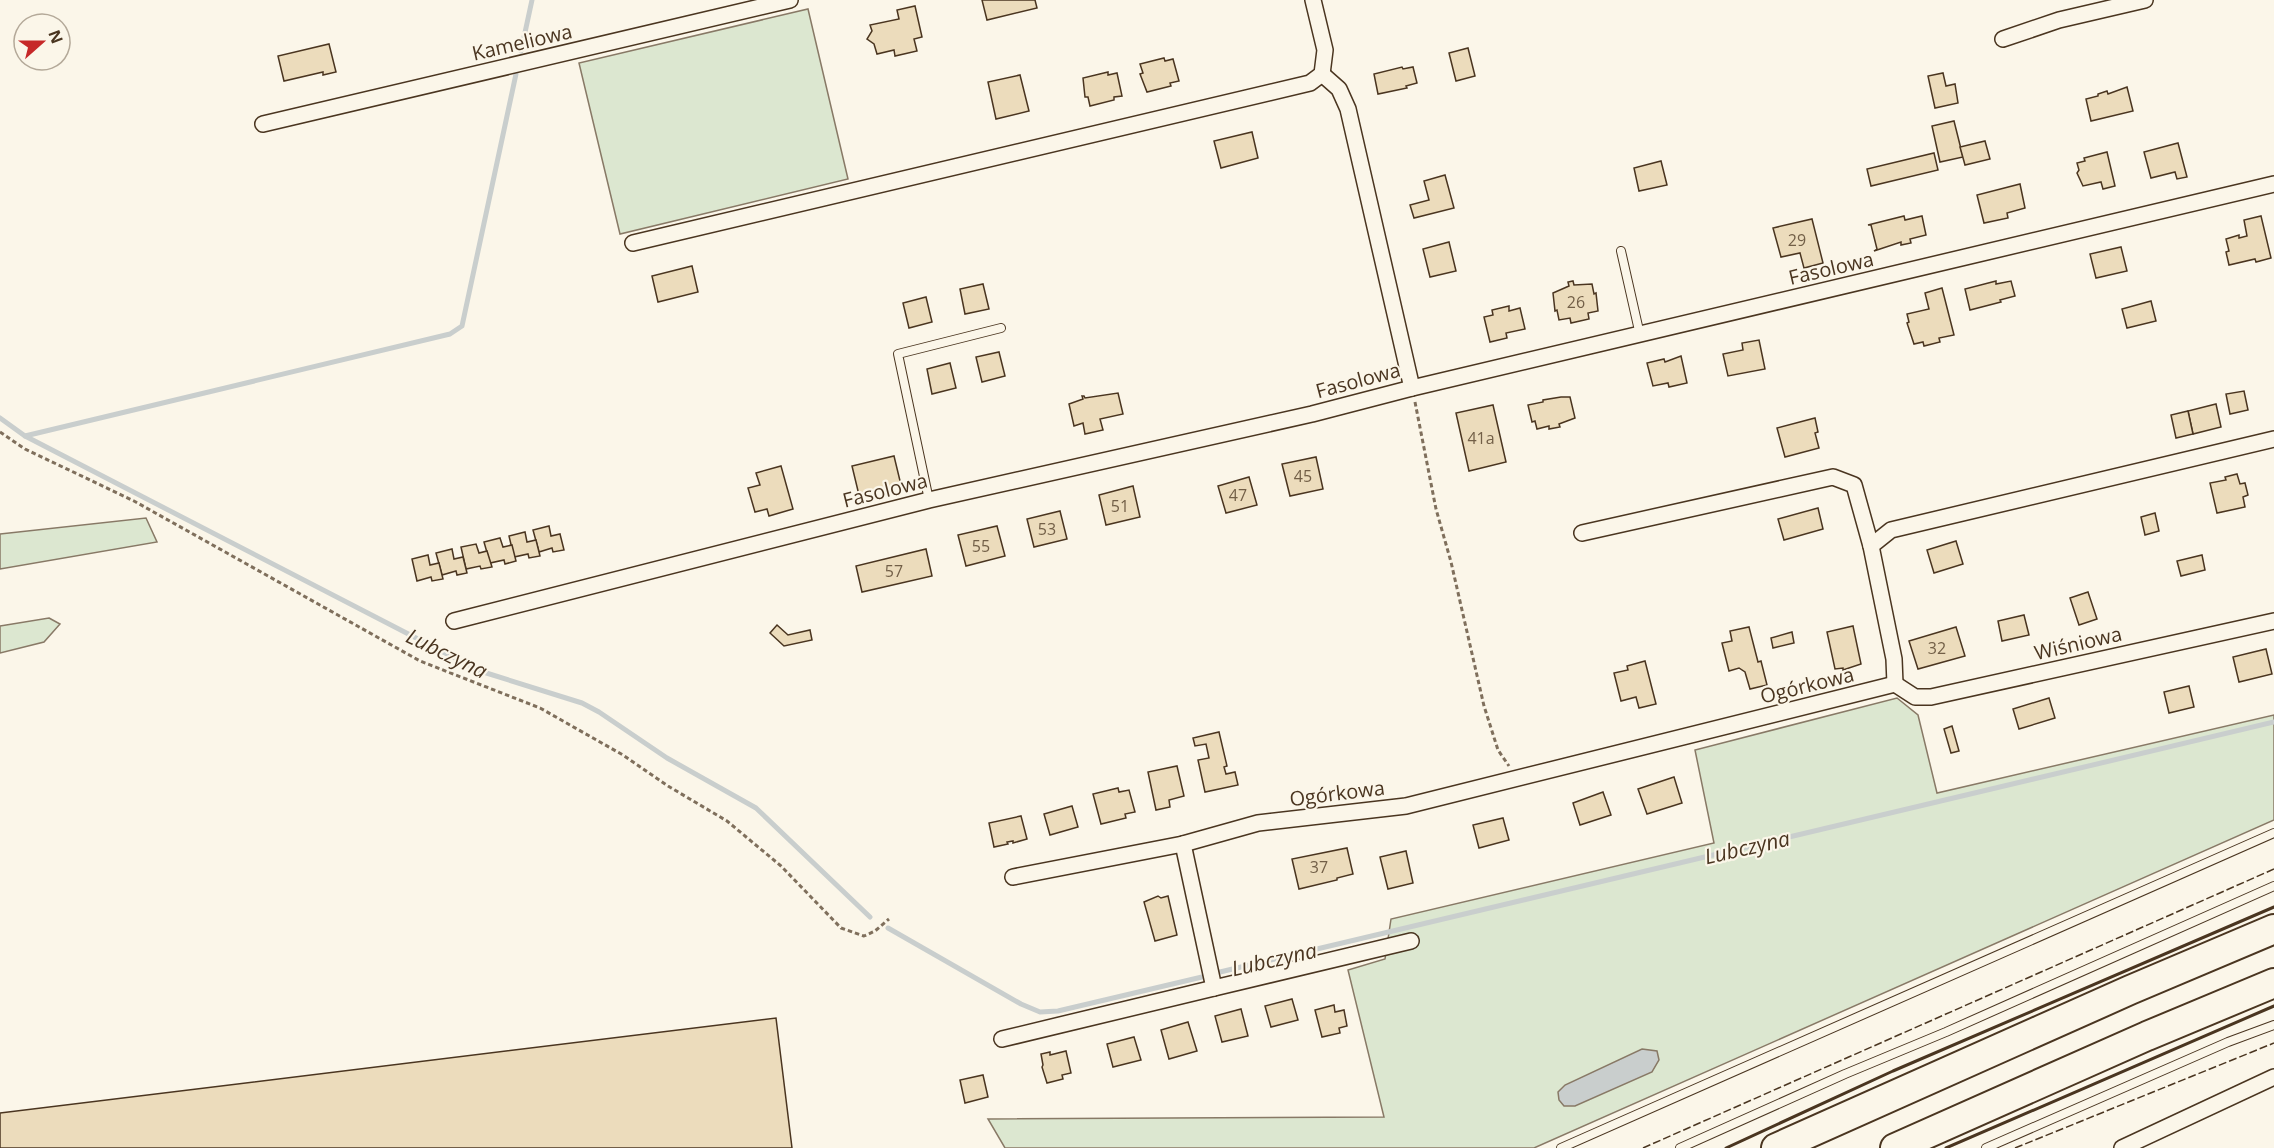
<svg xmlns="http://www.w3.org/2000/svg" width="2274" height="1148" font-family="'Open Sans',sans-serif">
  <rect width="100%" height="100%" fill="#fbf6e9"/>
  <g fill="#dce7d0" stroke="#887966" stroke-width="1.5">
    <path d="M808,9L848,179L620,234L579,63Z"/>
    <path d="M146,518L157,542L0,569V534Z"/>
    <path d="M49,618L60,624L44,642L0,653V626Z"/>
    <path d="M1897,698L1918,715L1937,793L2274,715V820L1534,1148H1005L988,1119L1384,1117L1348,970L1385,959L1391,919L1714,843L1695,750Z"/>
  </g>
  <path fill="#c9cecd" stroke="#887966" stroke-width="1.5" d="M1642,1049L1657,1051L1659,1060L1652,1072L1575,1106H1564L1559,1100L1558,1092L1565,1085Z"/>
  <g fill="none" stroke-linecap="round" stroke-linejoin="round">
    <g stroke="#c9cecd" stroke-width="5">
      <path d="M521,51L532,0"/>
      <path d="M0,418L25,436L480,671L582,703L599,712L667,758L756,808L870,917"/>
      <path d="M25,436L450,334L462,326L516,74"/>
      <path d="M888,928L1021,1004L1040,1012L1058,1011L1202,977"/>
      <path d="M1220,972L2274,722"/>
    </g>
  </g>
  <g fill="#ecdcbc" stroke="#4a3520" stroke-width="1.5">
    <path d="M982,0H1035L1037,8L987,20Z"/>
    <path d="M915,6L922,37L914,39L917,51L895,56L894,50L877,54L874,44L867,39L872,31L870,25L899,19L897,10Z"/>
    <path d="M329,44L336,72L323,75V72L284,81L278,56Z"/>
    <path d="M1468,48L1475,76L1456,81L1449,53Z"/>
    <path d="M1164,58L1165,61L1173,59L1179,81L1170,83L1171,86L1147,92L1140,74L1143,73L1140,64Z"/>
    <path d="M1402,67L1403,69L1413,67L1417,83L1406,86L1407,88L1378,94L1374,74Z"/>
    <path d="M1108,72V75L1117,73L1122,96L1114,97V100L1090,106L1088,97H1085L1083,78Z"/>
    <path d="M1943,73L1946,86L1955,84L1958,103L1935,108L1928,76Z"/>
    <path d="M1020,75L1029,111L996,119L988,82Z"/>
    <path d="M2127,87L2133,111L2091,121L2086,99L2098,96V94L2107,91L2108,94Z"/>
    <path d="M1954,121L1963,157L1940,162L1932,126Z"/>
    <path d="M1252,132L1258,158L1221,168L1214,141Z"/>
    <path d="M1985,141L1990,159L1965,165L1960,147Z"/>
    <path d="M2178,143L2187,177L2177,179L2175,172L2151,178L2144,152Z"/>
    <path d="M2107,152L2115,186L2103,189L2101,182L2083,186L2077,173L2079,170L2077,163L2085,161L2084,158Z"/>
    <path d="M1934,153L1938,170L1871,186L1867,169Z"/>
    <path d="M1661,161L1667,185L1639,191L1634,168Z"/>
    <path d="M1445,175L1454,208L1414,218L1410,205L1429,200L1424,181Z"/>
    <path d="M2020,184L2025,208L2007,213L2008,218L1984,223L1977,195Z"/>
    <path d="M1904,216L1905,220L1922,216L1926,235L1910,239L1911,243L1901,245V242L1874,251L1877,249L1871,225H1868Z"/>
    <path d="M2261,216L2271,258L2256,262L2255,259L2229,265L2226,252L2229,251L2226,239L2239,235V238L2247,236L2244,220Z"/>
    <path d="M1812,219L1823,263L1804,268L1800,253L1781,257L1773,228Z"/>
    <path d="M1449,242L1456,271L1430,277L1423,249Z"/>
    <path d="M2121,247L2127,271L2096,278L2090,254Z"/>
    <path d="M692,266L698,292L658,302L652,276Z"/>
    <path d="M1573,281L1574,285L1592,284L1594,294L1596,293L1598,311L1588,313L1589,319L1571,323L1570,318L1559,320L1557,310L1555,311L1553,293L1569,286L1568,282Z"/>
    <path d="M1996,281V284L2011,281L2015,296L2000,300L2001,302L1970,310L1965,289Z"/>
    <path d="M983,284L989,309L965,314L960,289Z"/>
    <path d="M1942,288L1954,335L1939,338L1940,342L1924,346L1923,342L1914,344L1907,323L1909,322L1907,314L1929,309L1925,293Z"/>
    <path d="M926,297L932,322L909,328L903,303Z"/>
    <path d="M2151,301L2156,321L2127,328L2122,309Z"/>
    <path d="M1509,306V311L1520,308L1525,329L1506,333L1507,338L1490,342L1484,317L1493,315L1492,310Z"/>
    <path d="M1759,340L1765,369L1728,376L1723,354L1743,350L1742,343Z"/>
    <path d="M999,352L1005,376L982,382L976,357Z"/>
    <path d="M1681,356L1687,383L1669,387L1668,383L1653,386L1647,363L1664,359L1665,362Z"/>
    <path d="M950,363L956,388L932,394L927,369Z"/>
    <path d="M2244,391L2248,410L2230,414L2226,394Z"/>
    <path d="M1118,393L1123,414L1100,419L1103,430L1085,434L1083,423L1074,426L1069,404L1083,399L1082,396H1084L1085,398Z"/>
    <path d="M1561,397H1570L1575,418L1559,424L1560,427L1549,429V426L1537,429L1535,421L1532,422L1528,405L1543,402V400Z"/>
    <path d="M2216,404L2221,427L2193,434L2188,411Z"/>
    <path d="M1493,405L1506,462L1469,471L1456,413Z"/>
    <path d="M2188,411L2193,434L2176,438L2171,415Z"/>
    <path d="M1815,418L1818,432L1815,433L1819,448L1785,457L1777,428Z"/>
    <path d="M894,456L901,485L859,495L852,466Z"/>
    <path d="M1316,457L1323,489L1290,496L1282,464Z"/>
    <path d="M781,466L793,509L769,516L767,509L755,512L748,488L760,485L756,473Z"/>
    <path d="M2237,474L2240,484L2245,483L2248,495L2243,497L2245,507L2217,513L2210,483L2226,480L2225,477Z"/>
    <path d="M1249,477L1257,505L1226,513L1218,486Z"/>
    <path d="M1133,486L1140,517L1106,525L1099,495Z"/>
    <path d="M1818,508L1823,529L1784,540L1778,519Z"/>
    <path d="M1060,511L1067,539L1034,547L1027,519Z"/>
    <path d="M2155,513L2159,531L2145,535L2141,517Z"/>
    <path d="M549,526L551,536L560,534L564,550L553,552L552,548L539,552L533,530Z"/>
    <path d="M997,526L1005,556L966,566L958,535Z"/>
    <path d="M525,532L527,542L536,540L540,556L529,558L528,554L514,557L509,536Z"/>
    <path d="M500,538L503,547L512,545L516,561L505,564L504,560L490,563L484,542Z"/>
    <path d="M1956,541L1963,564L1934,573L1927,550Z"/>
    <path d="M476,544L479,553L487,551L492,567L481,569L480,566L466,569L461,547Z"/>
    <path d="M452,549L454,559L463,557L467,573L457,575L456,571L442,575L436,553Z"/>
    <path d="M926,549L932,576L862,592L856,566Z"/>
    <path d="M428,555L430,565L439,563L443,579L432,581L431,577L417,581L412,559Z"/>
    <path d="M2202,555L2205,570L2181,576L2177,561Z"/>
    <path d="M2088,592L2097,619L2079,625L2070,598Z"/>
    <path d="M2024,615L2029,635L2002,641L1998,621Z"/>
    <path d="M777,625L788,635L810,630L812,640L784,646L770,633Z"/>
    <path d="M1853,626L1861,664L1843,670V668L1835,669L1827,632Z"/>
    <path d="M1749,627L1758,662L1761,661L1767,685L1750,689L1745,672L1739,668L1729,671L1722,643L1732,641L1730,631Z"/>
    <path d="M1956,627L1965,656L1918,669L1909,641Z"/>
    <path d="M1792,632L1794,643L1773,648L1771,638Z"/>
    <path d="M2266,649L2272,674L2239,682L2233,657Z"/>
    <path d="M1645,661L1656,704L1639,708L1636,697L1621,701L1614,673L1628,670L1627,666Z"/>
    <path d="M2189,686L2194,707L2169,713L2164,692Z"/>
    <path d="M2049,698L2055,718L2019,729L2013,709Z"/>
    <path d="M1952,726L1959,751L1951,753L1944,729Z"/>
    <path d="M1219,732L1227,766L1224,767L1226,774L1235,772L1238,785L1205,792L1198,760L1209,758L1206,744L1195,746L1193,738Z"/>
    <path d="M1177,766L1184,796L1169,800L1170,807L1156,810L1148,772Z"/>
    <path d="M1674,777L1682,803L1647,814L1638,789Z"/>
    <path d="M1118,788L1119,792L1129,790L1135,812L1125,814L1126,818L1101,824L1093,794Z"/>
    <path d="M1603,792L1611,815L1580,825L1573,803Z"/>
    <path d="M1072,806L1078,827L1050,835L1044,814Z"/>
    <path d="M1021,816L1027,839L1013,843V841L1007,842L1008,844L994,847L989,823Z"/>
    <path d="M1503,818L1509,840L1479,848L1473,825Z"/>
    <path d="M1347,848L1353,874L1337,878V880L1299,889L1292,859Z"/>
    <path d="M1406,851L1413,883L1388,889L1380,857Z"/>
    <path d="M1158,896L1161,898L1168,896L1177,935L1155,941L1144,902Z"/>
    <path d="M1292,999L1298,1020L1271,1027L1265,1006Z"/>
    <path d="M1334,1005L1335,1012L1344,1010L1347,1026L1339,1028L1340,1033L1322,1037L1315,1010Z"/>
    <path d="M1241,1009L1248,1036L1222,1042L1215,1016Z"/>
    <path d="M776,1018L792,1148H0V1113Z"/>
    <path d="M1188,1022L1197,1051L1169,1059L1161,1030Z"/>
    <path d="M1134,1037L1141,1060L1113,1067L1107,1044Z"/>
    <path d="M1066,1051L1071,1073L1062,1075L1063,1079L1047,1083L1042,1067L1043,1065L1041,1054L1050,1052V1055Z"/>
    <path d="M983,1075L988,1097L965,1103L960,1080Z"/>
  </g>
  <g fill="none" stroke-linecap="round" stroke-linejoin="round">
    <defs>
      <g id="service">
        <path d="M1621,251L1640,335"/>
        <path d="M929,500L898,354L1001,328"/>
        <path d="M1561,1148L2274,833"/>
        <path d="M1680,1148L1845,1074L1946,1032L2274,886"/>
        <path d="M1986,1148L2228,1042L2274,1025"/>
      </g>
      <g id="minor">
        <path d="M2003,39L2059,20L2145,0"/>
        <path d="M1322,74L1339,89L1348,109L1412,388"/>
        <path d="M263,124L790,0"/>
        <path d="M633,243L1310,83L1322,74L1325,50L1313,0"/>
        <path d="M1582,533L1833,477L1854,485L1871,546"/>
        <path d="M454,621L929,500L1312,414L1412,388L2274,184"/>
        <path d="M1895,684L1894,659L1871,546L1891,530L2274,439"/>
        <path d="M1895,684L1915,697H1931L2274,621"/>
        <path d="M1013,877L1183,844"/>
        <path d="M1411,941L1214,988L1183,844L1258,823L1406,806L1895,684"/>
        <path d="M1002,1039L1214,988"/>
        <path d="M2122,1148L2274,1077"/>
      </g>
      <g id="motorway">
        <path d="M1776,1148L2130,990L2274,929"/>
        <path d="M1895,1148L2147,1036L2274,983"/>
      </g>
    </defs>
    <use href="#service" stroke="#4a3520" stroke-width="10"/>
    <use href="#minor" stroke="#4a3520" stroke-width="18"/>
    <use href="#motorway" stroke="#4a3520" stroke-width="32"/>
    <g stroke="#7f6f5c" stroke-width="3" stroke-dasharray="4.5 3" stroke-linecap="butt">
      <path d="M1415,402L1436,509L1451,562L1484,706L1498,750L1509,766"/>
      <path d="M0,432L25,449L134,501L420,661L540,708L623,755L668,786L727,821L781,866L841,928L864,936L875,931L889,919"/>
    </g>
    <use href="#service" stroke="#fbf6e9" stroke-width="8"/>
    <use href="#minor" stroke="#fbf6e9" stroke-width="15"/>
    <use href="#motorway" stroke="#fbf6e9" stroke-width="28"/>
    <g stroke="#4a3520" stroke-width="1.5" stroke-dasharray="8 3" stroke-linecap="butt">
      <path d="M1643,1148L2274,869"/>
      <path d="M2015,1148L2274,1043"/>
    </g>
    <g stroke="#4a3520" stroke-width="3">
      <path d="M1726,1148L1893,1071L2274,907"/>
      <path d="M1946,1148L2274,1006"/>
    </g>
  </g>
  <g text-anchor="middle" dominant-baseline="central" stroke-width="4.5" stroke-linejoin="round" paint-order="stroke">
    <g font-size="16" fill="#725f47">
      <text x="1797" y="240">29</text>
      <text x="1576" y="302">26</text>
      <text x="1481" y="438">41a</text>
      <text x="1303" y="476">45</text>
      <text x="1238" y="495">47</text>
      <text x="1120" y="506">51</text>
      <text x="1047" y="529">53</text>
      <text x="981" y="546">55</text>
      <text x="894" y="571">57</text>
      <text x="1937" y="648">32</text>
      <text x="1319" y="867">37</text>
    </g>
    <g font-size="20" fill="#4a3520" stroke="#fbf6e9">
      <text transform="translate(522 42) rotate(-13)">Kameliowa</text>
      <text transform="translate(1831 268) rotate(-13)">Fasolowa</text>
      <text transform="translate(1358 380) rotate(-15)">Fasolowa</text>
      <text transform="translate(885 490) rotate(-14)">Fasolowa</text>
      <text transform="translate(2078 643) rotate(-13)">Wiśniowa</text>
      <text transform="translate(1807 685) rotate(-14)">Ogórkowa</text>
      <text transform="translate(1337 793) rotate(-7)">Ogórkowa</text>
    </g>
    <g font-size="21" font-style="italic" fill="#4a3520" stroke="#fbf6e9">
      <text transform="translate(447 653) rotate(26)">Lubczyna</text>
      <text transform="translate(1747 847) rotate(-13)">Lubczyna</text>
      <text transform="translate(1274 959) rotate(-13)">Lubczyna</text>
    </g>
  </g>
  <g transform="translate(42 42) rotate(69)"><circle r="28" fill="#fbf6e9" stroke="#b4a999" stroke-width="1.5"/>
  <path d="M0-4.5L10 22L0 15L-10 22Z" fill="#c62828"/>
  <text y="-9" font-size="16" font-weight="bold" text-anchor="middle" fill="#4a3520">N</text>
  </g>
</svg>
